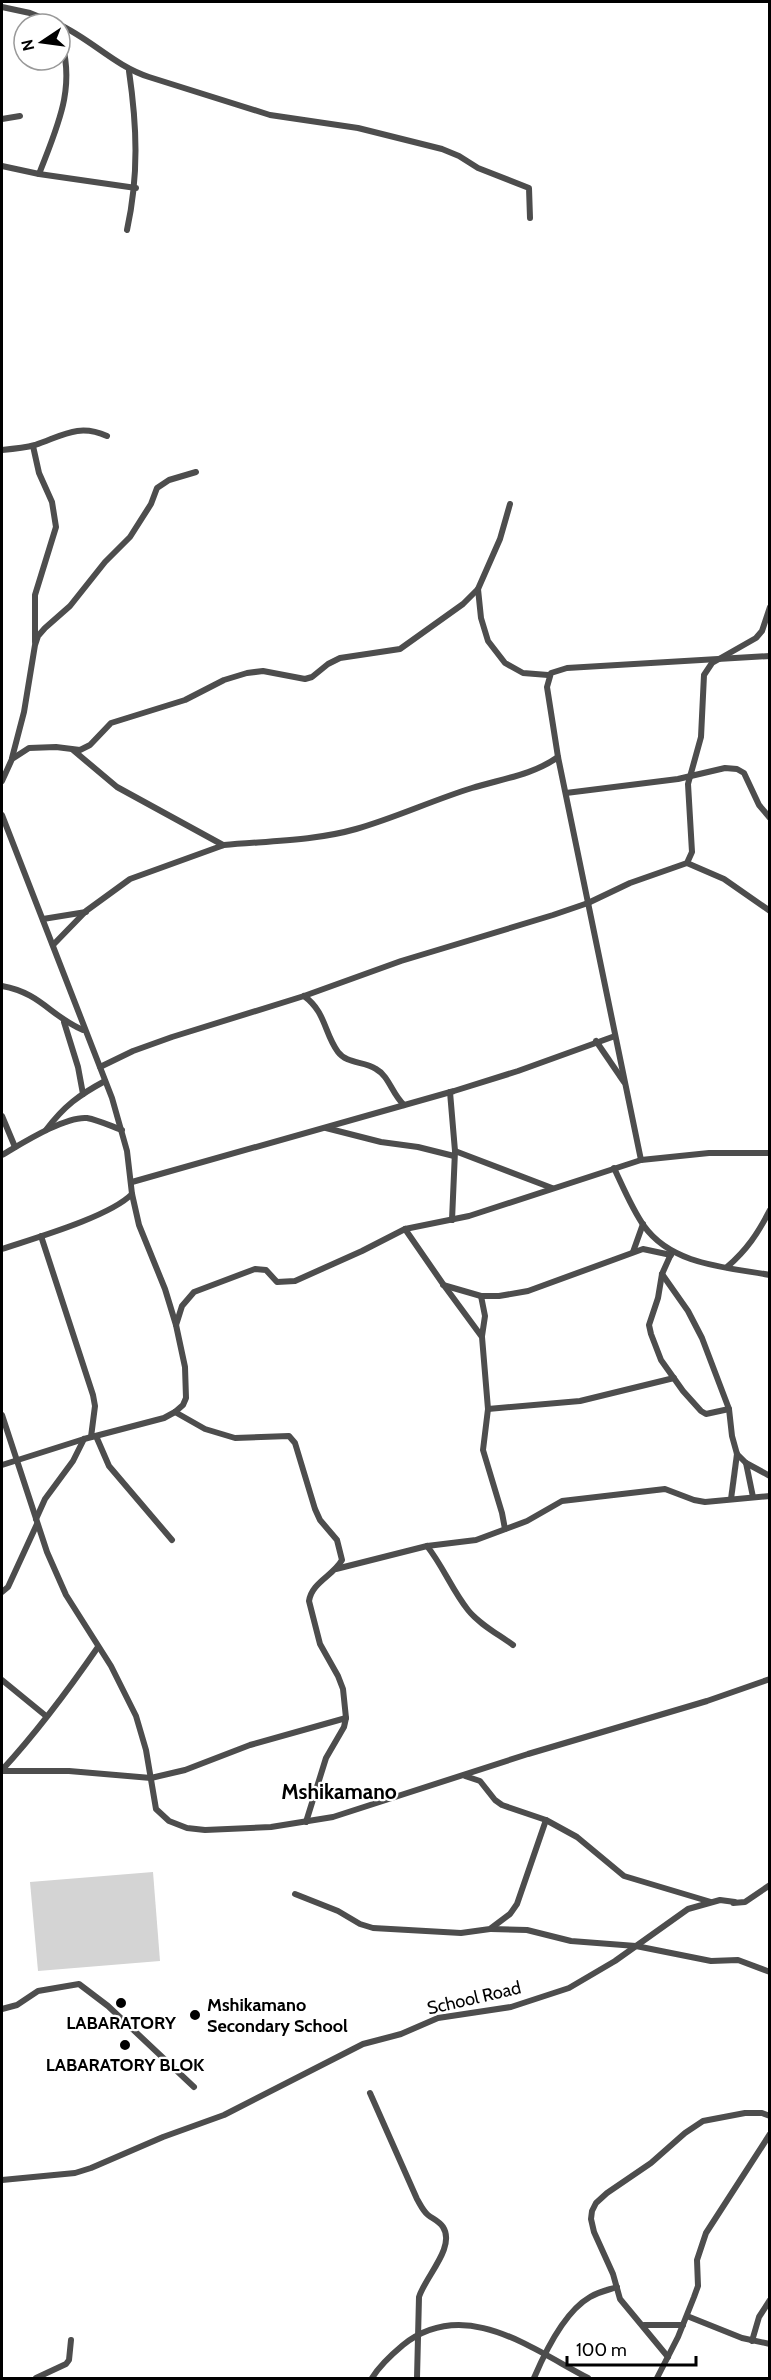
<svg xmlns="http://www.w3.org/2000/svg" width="771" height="2380" font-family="Cabin,sans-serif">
  <rect width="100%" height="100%" fill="#fff"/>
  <path fill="#d4d4d4" d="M153,1872L160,1961L38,1971L30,1882Z"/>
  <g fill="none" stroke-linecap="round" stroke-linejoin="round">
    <g stroke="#4d4d4d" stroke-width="6">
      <path d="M2,7L30,13L57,24"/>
      <path d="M60,25C92,40 115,66 149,77L270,115L358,128L442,149L459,156L478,168L529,188L530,218"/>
      <path d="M2,119L20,116"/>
      <path d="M2,166L39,174L136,188"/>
      <path d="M39,174C57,127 77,87 60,37"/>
      <path d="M127,230C139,175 137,126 129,71"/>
      <path d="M33,446L39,473L52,502L56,527L35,595V642"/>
      <path d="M2,450C13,449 24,448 35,445C62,436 78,423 107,436"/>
      <path d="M510,504L500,539L478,589L481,618L488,641L505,663L523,673L548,675"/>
      <path d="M73,750L117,787L223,845"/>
      <path d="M12,758L24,712L35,645L38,636L45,628L70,606L105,562L130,537L151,504L157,488L169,480L196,472"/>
      <path d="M2,781L12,759L29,748L56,747L80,750L90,745L111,723L185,700L224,680L247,673L263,671L305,679L312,677L328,664L340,658L400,649L463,604L478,589"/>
      <path d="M566,793L678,779L725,768L737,769L744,773L759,805L770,818"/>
      <path d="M2,815L112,1098L127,1151L132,1194L139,1225L165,1289L176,1325L185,1367L186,1398L183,1405L175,1412L164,1418L84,1439L2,1465"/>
      <path d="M687,863L724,879L770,911"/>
      <path d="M43,919L86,912"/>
      <path d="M53,945L86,911L130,879L224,845C267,841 314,841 356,829C395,818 433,800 472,788C501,779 533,775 558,757"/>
      <path d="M2,986C41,993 50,1016 83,1030"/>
      <path d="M304,996C326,1012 324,1033 338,1052C347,1064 364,1061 376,1069C389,1076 392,1094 404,1105"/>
      <path d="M64,1022L78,1067L83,1094"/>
      <path d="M596,1041L624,1082"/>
      <path d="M100,1067L133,1051L172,1037L304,996L401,961L553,915L588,903L630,883L687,863L692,852L688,784L701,737L704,675L712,663L756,638L762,631L770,607"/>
      <path d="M450,1092L455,1151L452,1220"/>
      <path d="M2,1116L15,1147"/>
      <path d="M326,1128L381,1142L418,1147L454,1156"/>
      <path d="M46,1130C64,1106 79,1095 105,1081"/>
      <path d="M455,1151L552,1188"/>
      <path d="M2,1155C21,1144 65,1116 87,1118C98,1120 111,1126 122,1130"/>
      <path d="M641,1160L558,757L547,687L551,673L567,668L770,656"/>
      <path d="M614,1168C623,1187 632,1209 644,1226C672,1265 725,1267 770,1275"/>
      <path d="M132,1182L454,1091L518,1071L615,1036"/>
      <path d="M405,1229L443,1284L482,1337L488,1409L483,1450L502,1513L505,1529"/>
      <path d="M41,1236L93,1395L95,1406L91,1437"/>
      <path d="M2,1249C35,1238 109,1217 132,1194"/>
      <path d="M633,1252L643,1224"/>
      <path d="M671,1254L662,1274L658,1298L649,1325L651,1334L661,1360L683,1391L701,1411L706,1414L729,1409"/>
      <path d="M727,1267C747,1250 758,1233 770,1210"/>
      <path d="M662,1274L688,1311L702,1338L729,1409L732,1436L737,1454L746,1463L753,1497"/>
      <path d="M443,1285L481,1296H499L528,1291L643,1249L671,1255"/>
      <path d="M481,1296L485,1316L482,1336"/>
      <path d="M176,1325L182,1306L194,1292L255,1269L266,1270L277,1282L295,1281L362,1251L405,1229L469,1216L641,1160L709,1153H770"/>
      <path d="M488,1409L580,1401L674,1378"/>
      <path d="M175,1412L205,1429L235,1438L289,1436L295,1443L315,1509L320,1520L337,1540L342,1560C333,1576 312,1582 309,1601L320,1644L338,1676L343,1689L346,1718L344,1727L326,1758L306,1822"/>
      <path d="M2,1415L47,1552L66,1595L111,1666L136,1716L146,1750L156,1809L169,1821L187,1828L205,1830L271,1827L333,1817L528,1754L707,1701L770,1679"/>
      <path d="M96,1436L109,1466L172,1540"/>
      <path d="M746,1463L770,1476"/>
      <path d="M731,1499L737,1454"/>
      <path d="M36,1519L45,1499L73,1461L84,1439"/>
      <path d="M427,1546C443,1566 452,1590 468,1610C479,1624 498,1634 513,1645"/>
      <path d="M336,1569L427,1546L476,1540L527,1521L562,1501L665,1489L694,1500L705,1502L770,1496"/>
      <path d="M2,1592L8,1587L37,1524"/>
      <path d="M2,1680L46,1716"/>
      <path d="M2,1770C37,1732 69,1689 98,1647"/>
      <path d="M2,1771H69L151,1778L185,1770L250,1745L346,1718"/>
      <path d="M465,1776L480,1781L495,1800L502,1805L546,1820L577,1837L624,1876L711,1902"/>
      <path d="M295,1894L338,1911L360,1924L373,1928L461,1933L490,1929L510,1914L517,1904L546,1820"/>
      <path d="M491,1929L527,1930L571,1941L636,1946L711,1961L738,1960L770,1972"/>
      <path d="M2,2009L17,2005L38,1991L79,1984L108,2006L194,2087"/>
      <path d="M370,2093L417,2199C420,2204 423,2211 428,2215C433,2219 439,2221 443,2227C456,2247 425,2277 419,2297L417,2378"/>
      <path d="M2,2180L75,2173L91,2168L163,2137L224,2115L363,2044L401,2034L438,2018L511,2007L569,1988L615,1961L688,1909L720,1900L735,1902L733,1903L745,1902L770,1885"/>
      <path d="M687,2316L742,2338L770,2344"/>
      <path d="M644,2325H683"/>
      <path d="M752,2341L759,2317L770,2300"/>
      <path d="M668,2357L620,2299L613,2274L594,2232L591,2219L592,2211L596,2203L607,2193L651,2163L685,2133L703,2121L745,2113H762L770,2116"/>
      <path d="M36,2378L66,2364L69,2360L71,2340"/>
      <path d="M372,2378C380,2365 391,2355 403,2345C465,2296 532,2349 588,2378"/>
      <path d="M534,2378C545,2352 564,2312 590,2297C598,2292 608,2290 617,2287"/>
      <path d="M657,2378L678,2337L694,2297L698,2286L697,2260L706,2233L770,2134"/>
    </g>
  </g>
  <g fill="#000" stroke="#fff" stroke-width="2">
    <circle cx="121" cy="2003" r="6"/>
    <circle cx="195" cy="2015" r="6"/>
    <circle cx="125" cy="2045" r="6"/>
  </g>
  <g text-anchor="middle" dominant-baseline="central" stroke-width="4.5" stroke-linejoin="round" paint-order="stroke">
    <g font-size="18" fill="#000" stroke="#fff">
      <text transform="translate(474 1998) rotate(-13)">School Road</text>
    </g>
    <g font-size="18" font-weight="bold" fill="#000" stroke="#fff">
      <text x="207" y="2005" text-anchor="start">Mshikamano<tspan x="207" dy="21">Secondary School</tspan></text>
      <text x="121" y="2023">LABARATORY</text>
      <text x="125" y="2065">LABARATORY BLOK</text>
    </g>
    <g font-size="21" font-weight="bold" fill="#000" stroke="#fff">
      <text x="339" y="1791">Mshikamano</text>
    </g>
  </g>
  <rect width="771" height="2380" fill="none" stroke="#000000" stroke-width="6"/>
  <g transform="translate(42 42) rotate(257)"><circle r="28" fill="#ffffff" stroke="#999999" stroke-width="1.5"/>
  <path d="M0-4.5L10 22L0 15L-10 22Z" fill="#000000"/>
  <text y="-9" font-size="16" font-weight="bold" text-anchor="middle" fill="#000000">N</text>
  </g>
  <path d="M567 2356v9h129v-9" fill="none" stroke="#000000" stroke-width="3"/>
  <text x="576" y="2356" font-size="18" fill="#000000" stroke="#ffffff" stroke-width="4.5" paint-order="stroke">100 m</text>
</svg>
